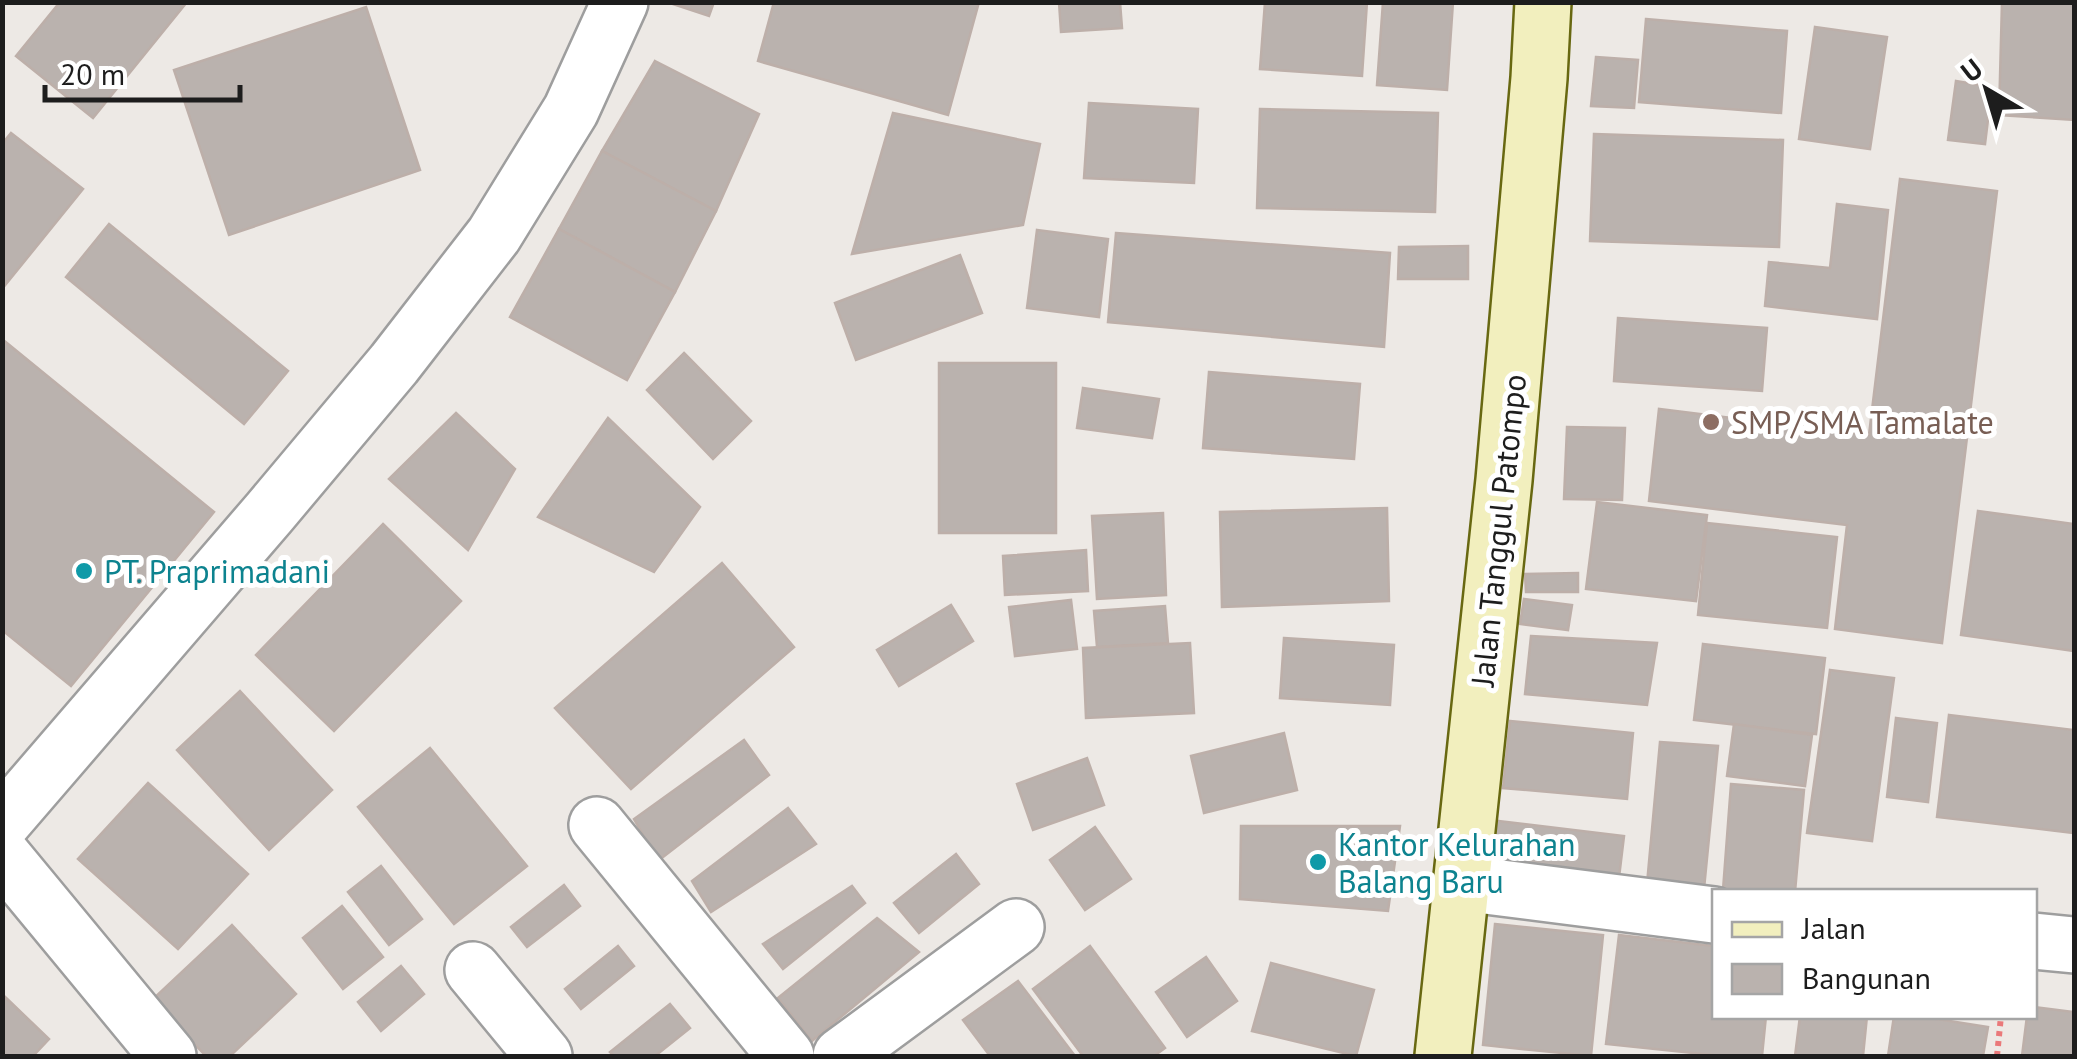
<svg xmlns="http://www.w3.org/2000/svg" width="2077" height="1059" font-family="'PT Sans',sans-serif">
  <rect width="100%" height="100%" fill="#ede9e5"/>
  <g fill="#bab2ae" stroke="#bdafa9" stroke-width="2.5">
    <path d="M60,2H187L93,118L16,56Z"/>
    <path d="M667,2H714L709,16Z"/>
    <path d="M774,2H979L948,115L758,61Z"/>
    <path d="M1059,2H1120L1122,28L1061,32Z"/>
    <path d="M1265,2H1367L1362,76L1260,69Z"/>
    <path d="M1383,2H1453L1447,90L1377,85Z"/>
    <path d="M2002,2H2074V120L1999,115Z"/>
    <path d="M366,7L420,170L229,235L174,70Z"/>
    <path d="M1646,19L1787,31L1781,113L1639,102Z"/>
    <path d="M1815,27L1887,37L1870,149L1799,139Z"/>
    <path d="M1596,57L1638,60L1634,108L1591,106Z"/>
    <path d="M655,61L759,114L716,211L602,151Z"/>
    <path d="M1956,81L1992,87L1985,144L1948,140Z"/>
    <path d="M1089,103L1198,109L1194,183L1084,178Z"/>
    <path d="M1260,109L1438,113L1435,212L1257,208Z"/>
    <path d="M893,113L1040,144L1023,225L852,254Z"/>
    <path d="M11,133L83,189L2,289V144Z"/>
    <path d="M1594,134L1783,140L1779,247L1590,241Z"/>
    <path d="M602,151L716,211L675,292L559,229Z"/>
    <path d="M1900,179L1997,191L1942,643L1835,629L1847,525L1649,501L1659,409L1869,435Z"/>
    <path d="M1837,204L1888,210L1877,319L1765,306L1769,262L1830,268Z"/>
    <path d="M109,224L288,371L244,424L66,277Z"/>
    <path d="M559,229L675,292L627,380L510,317Z"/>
    <path d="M1037,230L1108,239L1099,317L1027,308Z"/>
    <path d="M1116,233L1390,253L1384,347L1108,322Z"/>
    <path d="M1468,246V279H1398L1399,247Z"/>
    <path d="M960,255L982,313L856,360L835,303Z"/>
    <path d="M1618,318L1767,328L1762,391L1614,381Z"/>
    <path d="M2,339L214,512L71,686L2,630Z"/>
    <path d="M684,353L751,421L713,459L647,390Z"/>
    <rect x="939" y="363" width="117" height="170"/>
    <path d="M1209,372L1360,384L1354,459L1203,448Z"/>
    <path d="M1083,388L1159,399L1152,438L1077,428Z"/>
    <path d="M456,413L515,469L468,550L389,479Z"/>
    <path d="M608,418L700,507L654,572L538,517Z"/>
    <path d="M1567,427L1625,428L1622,500L1564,499Z"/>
    <path d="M1597,502L1707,515L1696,601L1586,589Z"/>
    <path d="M1387,508L1389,601L1222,607L1220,512Z"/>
    <path d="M1978,511L2074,524V651L1961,635Z"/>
    <path d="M1163,513L1166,595L1097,599L1092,516Z"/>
    <path d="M1707,523L1837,537L1827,628L1698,615Z"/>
    <path d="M383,524L461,601L334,731L256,655Z"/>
    <path d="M1086,550L1088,591L1005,595L1003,556Z"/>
    <path d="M722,563L794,647L631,789L555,708Z"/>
    <path d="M1578,573V592H1526L1525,574Z"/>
    <path d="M1524,599L1572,605L1568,630L1520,624Z"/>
    <path d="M1071,600L1077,649L1015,656L1009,607Z"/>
    <path d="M951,605L973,641L899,686L877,650Z"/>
    <path d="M1165,606L1168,643L1097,647L1094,611Z"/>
    <path d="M1531,636L1657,643L1647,705L1525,694Z"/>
    <path d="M1284,638L1394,645L1390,705L1280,698Z"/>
    <path d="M1190,643L1194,713L1086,718L1083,648Z"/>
    <path d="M1703,644L1825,658L1816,734L1694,720Z"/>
    <path d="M1830,670L1894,678L1872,841L1807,833Z"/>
    <path d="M240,691L332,790L269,850L177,750Z"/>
    <path d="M1949,715L2074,730V833L1937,817Z"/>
    <path d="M1896,718L1937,723L1928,802L1887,797Z"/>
    <path d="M1510,721L1633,733L1627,799L1503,788Z"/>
    <path d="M1734,724L1812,735L1805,786L1727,776Z"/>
    <path d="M1284,733L1297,790L1204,813L1191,756Z"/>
    <path d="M744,740L769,775L658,861L634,819Z"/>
    <path d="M1660,742L1718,746L1704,889L1647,884Z"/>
    <path d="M430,748L527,866L454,924L358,807Z"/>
    <path d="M1087,758L1104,805L1033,830L1017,784Z"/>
    <path d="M148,783L248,874L178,949L78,859Z"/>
    <path d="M1731,784L1804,790L1795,892L1723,890Z"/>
    <path d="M788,808L816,844L711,912L692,881Z"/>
    <path d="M1490,820L1624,836L1617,894L1482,878Z"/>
    <path d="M1241,826H1400L1388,911L1240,899Z"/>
    <path d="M1095,827L1131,879L1085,910L1050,860Z"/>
    <path d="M956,854L979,884L919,933L894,903Z"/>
    <path d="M381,866L422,919L389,945L348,892Z"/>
    <path d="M564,885L580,906L527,947L511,927Z"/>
    <path d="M852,886L865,903L783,969L763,944Z"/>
    <path d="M342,906L383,957L343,989L303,938Z"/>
    <path d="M877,918L919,952L812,1041L778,998Z"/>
    <path d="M1495,924L1603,935L1591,1056L1483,1045Z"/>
    <path d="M232,925L296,994L230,1056H206L152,1000Z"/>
    <path d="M1619,935L1714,946V1016H1766L1762,1056H1722L1606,1044Z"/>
    <path d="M618,946L634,966L581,1009L565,989Z"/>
    <path d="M1090,946L1165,1048L1154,1056H1083L1033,989Z"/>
    <path d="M1206,957L1237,1001L1187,1037L1156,992Z"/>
    <path d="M1271,963L1374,990L1356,1056L1252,1031Z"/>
    <path d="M401,966L424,994L381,1031L358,1002Z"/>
    <path d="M1018,981L1075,1056H990L963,1020Z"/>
    <path d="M2,994L49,1039L33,1056H2Z"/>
    <path d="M670,1004L690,1028L655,1056H614L610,1052Z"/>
    <path d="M2034,1007L2074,1012V1056H2022L2027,1016H2034Z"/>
    <path d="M1800,1016H1867L1863,1056H1795Z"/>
    <path d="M1894,1016H1918L1988,1027L1983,1056H1888Z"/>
  </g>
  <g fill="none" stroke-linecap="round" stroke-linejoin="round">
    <defs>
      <g id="street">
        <path d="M2,823L269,513L394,364L494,235L571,110L620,2"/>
        <path d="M597,825L786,1056"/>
        <path d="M2,855L168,1056"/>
        <path d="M1462,883L1714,915"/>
        <path d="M2034,941L2074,945"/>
        <path d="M473,970L544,1056"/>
        <path d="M841,1056L1016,927"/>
      </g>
      <path id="secondary" d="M1443,1056L1504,480L1539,78L1543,2"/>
    </defs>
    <use href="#street" stroke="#9e9e9e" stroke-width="60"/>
    <use href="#secondary" stroke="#686811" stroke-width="60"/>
    <path stroke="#ea797a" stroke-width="6" stroke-dasharray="5 5" stroke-linecap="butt" d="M1997,1056L2001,1016"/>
    <use href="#street" stroke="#fff" stroke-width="55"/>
    <use href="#secondary" stroke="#f2efbe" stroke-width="55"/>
  </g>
  <circle fill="#8d6e63" stroke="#fff" stroke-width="4" cx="1711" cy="422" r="10"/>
  <g fill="#0f9aa8" stroke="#fff" stroke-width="4">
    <circle cx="84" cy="571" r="10"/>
    <circle cx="1318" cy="862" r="10"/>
  </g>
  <g text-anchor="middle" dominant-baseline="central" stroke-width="10" stroke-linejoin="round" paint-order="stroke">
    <g font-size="32" fill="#785e54" stroke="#fff" text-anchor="start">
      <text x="1731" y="422">SMP/SMA Tamalate</text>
    </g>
    <g font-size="32" fill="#1d1d1d" stroke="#fff">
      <text transform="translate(1498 530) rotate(-84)">Jalan Tanggul Patompo</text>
    </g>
    <g font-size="32" fill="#0d838f" stroke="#fff" text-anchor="start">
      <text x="104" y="571">PT. Praprimadani</text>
      <text x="1338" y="844">Kantor Kelurahan<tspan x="1338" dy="37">Balang Baru</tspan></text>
    </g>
  </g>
  <rect width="2077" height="1059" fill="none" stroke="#1d1d1d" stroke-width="10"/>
  <rect x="1712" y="889" width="325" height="130" fill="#ffffff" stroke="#a5a5a5" stroke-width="2.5"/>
  <rect x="1732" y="922" width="50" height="15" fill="#f2efbe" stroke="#a5a5a5" stroke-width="2.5"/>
  <text x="1802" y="939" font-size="30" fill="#1d1d1d">Jalan</text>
  <rect x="1732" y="964" width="50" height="30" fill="#bab2ae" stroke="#a5a5a5" stroke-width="2.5"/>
  <text x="1802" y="989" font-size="30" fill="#1d1d1d">Bangunan</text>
  <g transform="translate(1987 90) rotate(322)" stroke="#ffffff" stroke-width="8" paint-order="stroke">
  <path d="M0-8L18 38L0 25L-18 38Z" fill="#1d1d1d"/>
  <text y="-15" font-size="28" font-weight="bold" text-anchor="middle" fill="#1d1d1d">U</text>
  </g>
  <path d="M45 85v15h195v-15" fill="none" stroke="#1d1d1d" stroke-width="5"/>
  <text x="60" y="85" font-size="30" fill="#1d1d1d" stroke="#ffffff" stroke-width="8" paint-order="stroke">20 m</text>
</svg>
